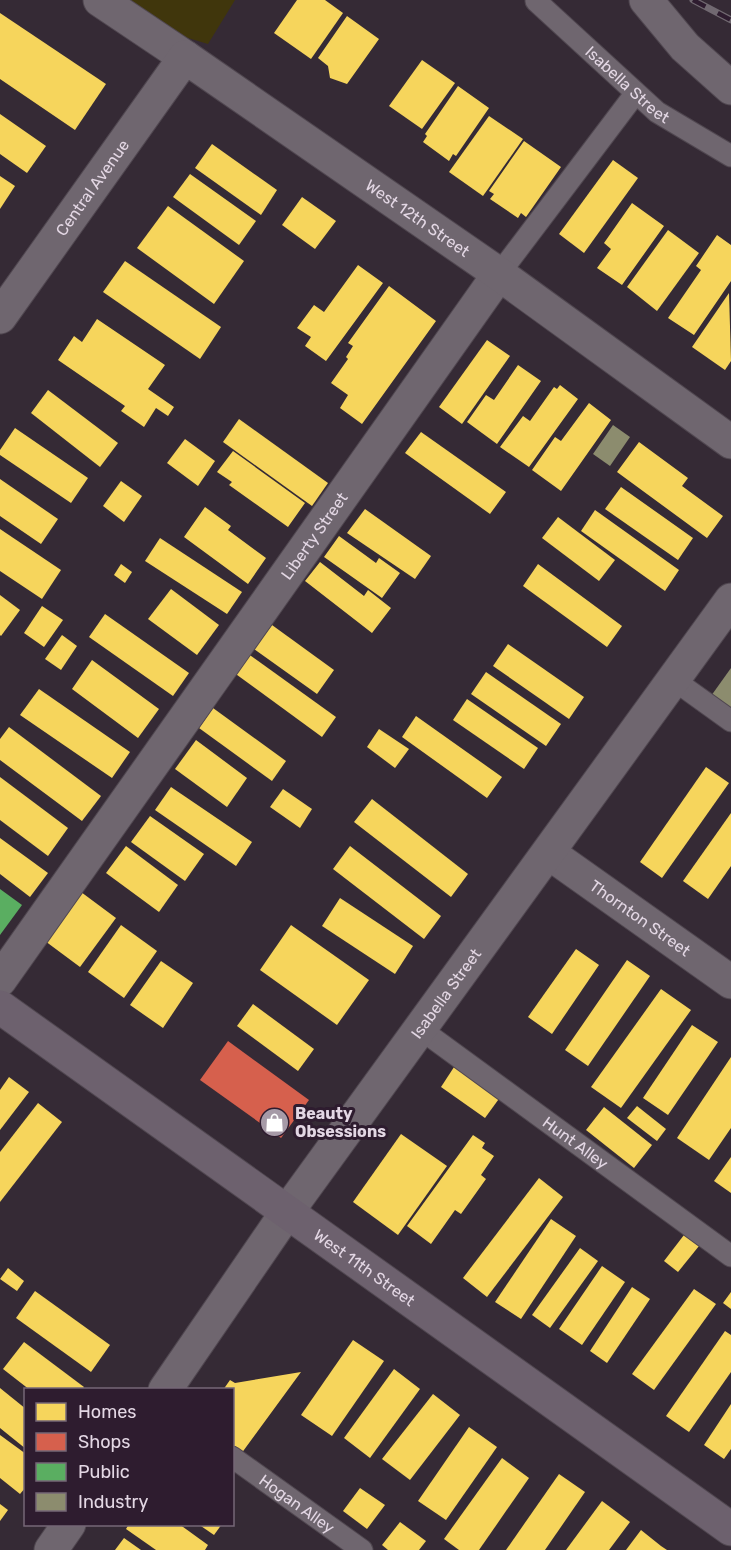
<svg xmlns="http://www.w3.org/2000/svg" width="731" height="1550" font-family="Rubik,sans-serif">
  <rect width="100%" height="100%" fill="#352a35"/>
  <path fill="#40360c" d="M119,0H235L208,44L168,32Z"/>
  <g fill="#f6d55c">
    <path d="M297,0H325L343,13L311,59L274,33Z"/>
    <path d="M0,13L106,84L75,130L0,79Z"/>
    <path d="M347,16L379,39L347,84L330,78L328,66L318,58Z"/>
    <path d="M422,60L455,83L422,129L389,106Z"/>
    <path d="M458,86L489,108L456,156L453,154L449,161L423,142L427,136L425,134Z"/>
    <path d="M0,114L46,146L27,173L0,154Z"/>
    <path d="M489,116L523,139L483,196L449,172Z"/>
    <path d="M524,141L561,167L526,217L521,213L518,218L490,199L494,194L489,191Z"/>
    <path d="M212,144L277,190L261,215L195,168Z"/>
    <path d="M613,160L638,178L584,253L559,234Z"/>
    <path d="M190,174L256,221L239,245L173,197Z"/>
    <path d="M0,176L15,186L0,209Z"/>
    <path d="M302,197L336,221L315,249L282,225Z"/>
    <path d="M632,203L664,226L622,285L597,268L611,249L604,243Z"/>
    <path d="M168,206L244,261L214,304L137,248Z"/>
    <path d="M668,230L699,253L657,311L627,287Z"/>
    <path d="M717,235L731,245V281L694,335L668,318L701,270L696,266Z"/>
    <path d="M125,261L221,327L200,359L103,292Z"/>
    <path d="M358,265L383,283L326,361L305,346L311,337L297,328L314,305L324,312Z"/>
    <path d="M389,286L436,321L362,424L340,408L348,395L331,383L348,359L346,357L353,346L348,343Z"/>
    <path d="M729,293L731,361L725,370L692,347Z"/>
    <path d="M97,319L165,365L148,389L174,407L168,416L156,408L144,427L121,411L125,406L58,360L74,336L82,342Z"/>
    <path d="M487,340L510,356L462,424L439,407Z"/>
    <path d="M518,365L541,381L497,444L467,422L486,395L494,400Z"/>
    <path d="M560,385L578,399L529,467L500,447L523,416L530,421L554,387L557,389Z"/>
    <path d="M48,390L118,443L100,467L31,413Z"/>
    <path d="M589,403L611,420L561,491L532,470L555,437L561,441Z"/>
    <path d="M239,419L328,483L312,506L223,442Z"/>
    <path d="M15,428L88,478L71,503L0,455V450Z"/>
    <path d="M421,432L506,492L490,514L405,453Z"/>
    <path d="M185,439L215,461L198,486L167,463Z"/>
    <path d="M639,442L688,478L682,486L723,516L707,538L617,472Z"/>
    <path d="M233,451L305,503L288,527L229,485L232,482L217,472Z"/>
    <path d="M0,479L58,519L41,544L0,516Z"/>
    <path d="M121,481L142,496L124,522L103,506Z"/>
    <path d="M621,487L693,538L678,560L605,509Z"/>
    <path d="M205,507L231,526L228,530L266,558L248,584L184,537Z"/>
    <path d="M365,509L431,556L415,579L347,533Z"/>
    <path d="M595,510L679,570L665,591L581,531Z"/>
    <path d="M558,517L615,560L599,581L542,538Z"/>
    <path d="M0,529L61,570L42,599L0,571Z"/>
    <path d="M339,536L376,563L379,558L400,573L382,598L324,557Z"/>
    <path d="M160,538L242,592L227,614L145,561Z"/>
    <path d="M320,562L364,596L368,590L391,608L372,633L305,581Z"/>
    <path d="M121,564L132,572L125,583L114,575Z"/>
    <path d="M538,564L622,626L607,647L523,586Z"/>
    <path d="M171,589L219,625L197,655L148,619Z"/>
    <path d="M0,595L20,610L1,636L0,635Z"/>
    <path d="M42,606L63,620L44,647L24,633Z"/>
    <path d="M105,614L189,673L173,696L89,637Z"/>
    <path d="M272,625L334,670L317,694L254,649Z"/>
    <path d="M62,635L77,646L61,670L45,659Z"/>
    <path d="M508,644L584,697L569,719L493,666Z"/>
    <path d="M247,653L336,717L322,737L233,672Z"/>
    <path d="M92,660L159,709L138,738L72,689Z"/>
    <path d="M486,672L561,724L546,746L471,694Z"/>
    <path d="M39,689L130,752L112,778L20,715Z"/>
    <path d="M467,699L538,748L524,769L453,720Z"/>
    <path d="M213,708L286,761L272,781L199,728Z"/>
    <path d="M416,716L502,777L487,798L402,737Z"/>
    <path d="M9,727L101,796L82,821L0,760V739Z"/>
    <path d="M379,729L409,749L395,768L367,747Z"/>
    <path d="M196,740L247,778L227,807L175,769Z"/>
    <path d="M706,767L729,783L662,878L640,862Z"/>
    <path d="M0,777L68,828L48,856L0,820Z"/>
    <path d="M171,787L252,842L236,866L155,810Z"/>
    <path d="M283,789L312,809L300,828L270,807Z"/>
    <path d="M372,799L468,874L451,897L354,822Z"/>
    <path d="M731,813V866L708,899L683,881Z"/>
    <path d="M150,816L204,854L185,881L131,842Z"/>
    <path d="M0,838L48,873L30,897L0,874Z"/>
    <path d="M126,846L178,885L159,912L106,873Z"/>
    <path d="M350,846L441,916L424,939L333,869Z"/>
    <path d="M81,892L116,918L80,967L45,941Z"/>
    <path d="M340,898L413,946L395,974L322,926Z"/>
    <path d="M121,925L157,951L124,998L88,972Z"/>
    <path d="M291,925L369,980L337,1025L260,970Z"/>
    <path d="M576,949L599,965L552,1034L528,1017Z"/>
    <path d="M627,960L650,976L588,1066L565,1050Z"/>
    <path d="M161,961L193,983L163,1028L130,1005Z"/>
    <path d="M661,989L691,1010L621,1108L591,1087Z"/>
    <path d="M253,1004L314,1049L298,1071L237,1026Z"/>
    <path d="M692,1025L718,1042L668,1115L643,1098Z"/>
    <path d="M731,1057V1128L709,1160L677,1138Z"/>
    <path d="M456,1064L501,1096L485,1118L441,1087Z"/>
    <path d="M9,1077L29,1092L0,1130V1090Z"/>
    <path d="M38,1103L62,1122L0,1202V1152Z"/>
    <path d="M637,1106L666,1129L657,1141L627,1118Z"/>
    <path d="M604,1107L652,1145L634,1168L586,1130Z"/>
    <path d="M401,1134L447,1166L398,1235L353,1202Z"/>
    <path d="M473,1135L485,1143L482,1148L494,1156L481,1175L486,1179L461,1214L455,1210L431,1244L407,1226Z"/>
    <path d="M731,1157V1193L714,1181Z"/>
    <path d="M539,1178L563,1197L487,1297L463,1278Z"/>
    <path d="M551,1219L576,1236L521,1319L495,1302Z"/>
    <path d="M684,1235L699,1246L678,1272L664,1261Z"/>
    <path d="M580,1248L598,1261L550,1328L532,1315Z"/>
    <path d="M602,1266L625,1282L582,1345L559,1329Z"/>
    <path d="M8,1268L24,1281L17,1291L0,1279Z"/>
    <path d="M632,1287L650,1299L607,1363L590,1351Z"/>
    <path d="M694,1289L716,1304L654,1390L632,1374Z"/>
    <path d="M35,1291L110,1345L91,1372L16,1318Z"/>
    <path d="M731,1292V1309L723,1303Z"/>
    <path d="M725,1331L731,1335V1372L689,1432L666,1416Z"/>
    <path d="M353,1340L384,1361L332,1436L301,1415Z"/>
    <path d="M24,1342L84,1387L82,1390H30L3,1369Z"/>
    <path d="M394,1369L420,1389L370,1458L344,1438Z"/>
    <path d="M301,1372L241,1454L232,1447V1390H223L230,1380L235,1383Z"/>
    <path d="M0,1388L26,1409V1449L0,1428Z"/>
    <path d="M433,1394L460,1415L410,1480L382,1459Z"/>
    <path d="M731,1404V1449L724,1459L704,1445Z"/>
    <path d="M469,1427L497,1447L446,1520L418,1501Z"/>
    <path d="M0,1435L26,1454V1487L20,1494L0,1478Z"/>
    <path d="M502,1458L529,1478L479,1550H459L444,1539Z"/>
    <path d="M559,1474L585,1492L545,1550H506Z"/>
    <path d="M360,1488L385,1505L367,1529L343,1511Z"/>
    <path d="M602,1501L630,1522L609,1550H566Z"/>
    <path d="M0,1504L8,1510L0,1521Z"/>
    <path d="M400,1522L426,1541L419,1550H388L382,1545Z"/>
    <path d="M129,1524H179L208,1545L205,1550H156L126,1529Z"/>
    <path d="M198,1524H222L214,1535Z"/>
    <path d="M641,1530L661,1546L667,1550H626Z"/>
    <path d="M124,1538L141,1550H115Z"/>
  </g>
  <path fill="#d6604d" d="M228,1041L309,1100L281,1138L200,1080Z"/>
  <path fill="#5aae61" d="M0,889L22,905L0,935Z"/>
  <g fill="#8c8c6e">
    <path d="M613,425L630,437L610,466L593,454Z"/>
    <path d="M731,668V711L711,696Z"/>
  </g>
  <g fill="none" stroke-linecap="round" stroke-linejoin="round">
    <defs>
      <g id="lane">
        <path id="s1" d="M536,1L657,112L731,156"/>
        <path d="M499,274L635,94"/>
        <path d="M674,680L731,721"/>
        <path id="s2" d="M419,1028L731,1256"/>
        <path id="s3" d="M232,1457L362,1550"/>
      </g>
      <g id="street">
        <path d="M100,0L185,57"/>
        <path id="s4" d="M549,853L731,982"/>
        <path id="s5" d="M0,980L499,274"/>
        <path id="s6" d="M165,1390L287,1212L731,600"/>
        <path d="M51,1550L69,1524"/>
      </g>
      <g id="secondary">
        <path d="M646,0L685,47L731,88"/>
        <path id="s7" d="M0,317L185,57L499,274L731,442"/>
      </g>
      <g id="primary">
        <path id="s8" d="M0,1007L731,1529"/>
      </g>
    </defs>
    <use href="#lane" stroke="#504750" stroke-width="23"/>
    <use href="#street" stroke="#504750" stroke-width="35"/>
    <use href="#secondary" stroke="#504750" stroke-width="35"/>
    <use href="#primary" stroke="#504750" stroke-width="35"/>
    <use href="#lane" stroke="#6f666f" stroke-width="21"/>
    <use href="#street" stroke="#6f666f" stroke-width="33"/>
    <use href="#secondary" stroke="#6f666f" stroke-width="33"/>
    <use href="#primary" stroke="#6d616e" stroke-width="33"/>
    <defs>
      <path id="rail" d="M693,0L731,20"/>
    </defs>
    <use href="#rail" stroke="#716971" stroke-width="7"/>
    <use href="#rail" stroke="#2e1c2f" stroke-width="4.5" stroke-dasharray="14" stroke-linecap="butt"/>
  </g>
  <defs>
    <symbol id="shop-disc" viewBox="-11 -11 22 22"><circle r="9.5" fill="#a69aa7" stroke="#2e1c2f"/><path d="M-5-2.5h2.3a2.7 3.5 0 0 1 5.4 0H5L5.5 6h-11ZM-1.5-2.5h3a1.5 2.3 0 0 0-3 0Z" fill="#fff"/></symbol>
  </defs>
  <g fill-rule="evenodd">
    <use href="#shop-disc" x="258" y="1106" width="33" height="33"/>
  </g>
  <g text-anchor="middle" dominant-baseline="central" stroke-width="6" stroke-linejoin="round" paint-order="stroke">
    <g font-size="16" fill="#e3d7e4" stroke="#2e1c2f">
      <text stroke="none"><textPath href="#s1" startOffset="124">Isabella Street</textPath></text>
      <text stroke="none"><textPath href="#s7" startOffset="159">Central Avenue</textPath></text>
      <text stroke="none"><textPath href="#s7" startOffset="602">West 12th Street</textPath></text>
      <text stroke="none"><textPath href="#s5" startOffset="544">Liberty Street</textPath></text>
      <text stroke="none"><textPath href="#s4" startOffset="112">Thornton Street</textPath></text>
      <text stroke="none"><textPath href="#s6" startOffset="486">Isabella Street</textPath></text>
      <text stroke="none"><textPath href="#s2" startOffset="194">Hunt Alley</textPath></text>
      <text stroke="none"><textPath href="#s8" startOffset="448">West 11th Street</textPath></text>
      <text stroke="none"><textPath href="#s3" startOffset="80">Hogan Alley</textPath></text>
    </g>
    <g font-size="16" font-weight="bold" fill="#e3d7e4" stroke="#2e1c2f" text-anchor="start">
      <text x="295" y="1113">Beauty<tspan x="295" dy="18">Obsessions</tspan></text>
    </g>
  </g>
  <rect x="24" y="1388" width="210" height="138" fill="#2e1c2f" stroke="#766777" stroke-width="1.5"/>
  <rect x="36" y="1403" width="30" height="18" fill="#f6d55c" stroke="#766777" stroke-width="1.5"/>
  <text x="78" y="1418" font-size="18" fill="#e3d7e4">Homes</text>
  <rect x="36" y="1433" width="30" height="18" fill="#d6604d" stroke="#766777" stroke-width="1.5"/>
  <text x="78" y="1448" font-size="18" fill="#e3d7e4">Shops</text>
  <rect x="36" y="1463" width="30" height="18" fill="#5aae61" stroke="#766777" stroke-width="1.5"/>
  <text x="78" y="1478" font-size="18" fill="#e3d7e4">Public</text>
  <rect x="36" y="1493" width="30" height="18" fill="#8c8c6e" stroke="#766777" stroke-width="1.5"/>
  <text x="78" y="1508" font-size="18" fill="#e3d7e4">Industry</text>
</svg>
